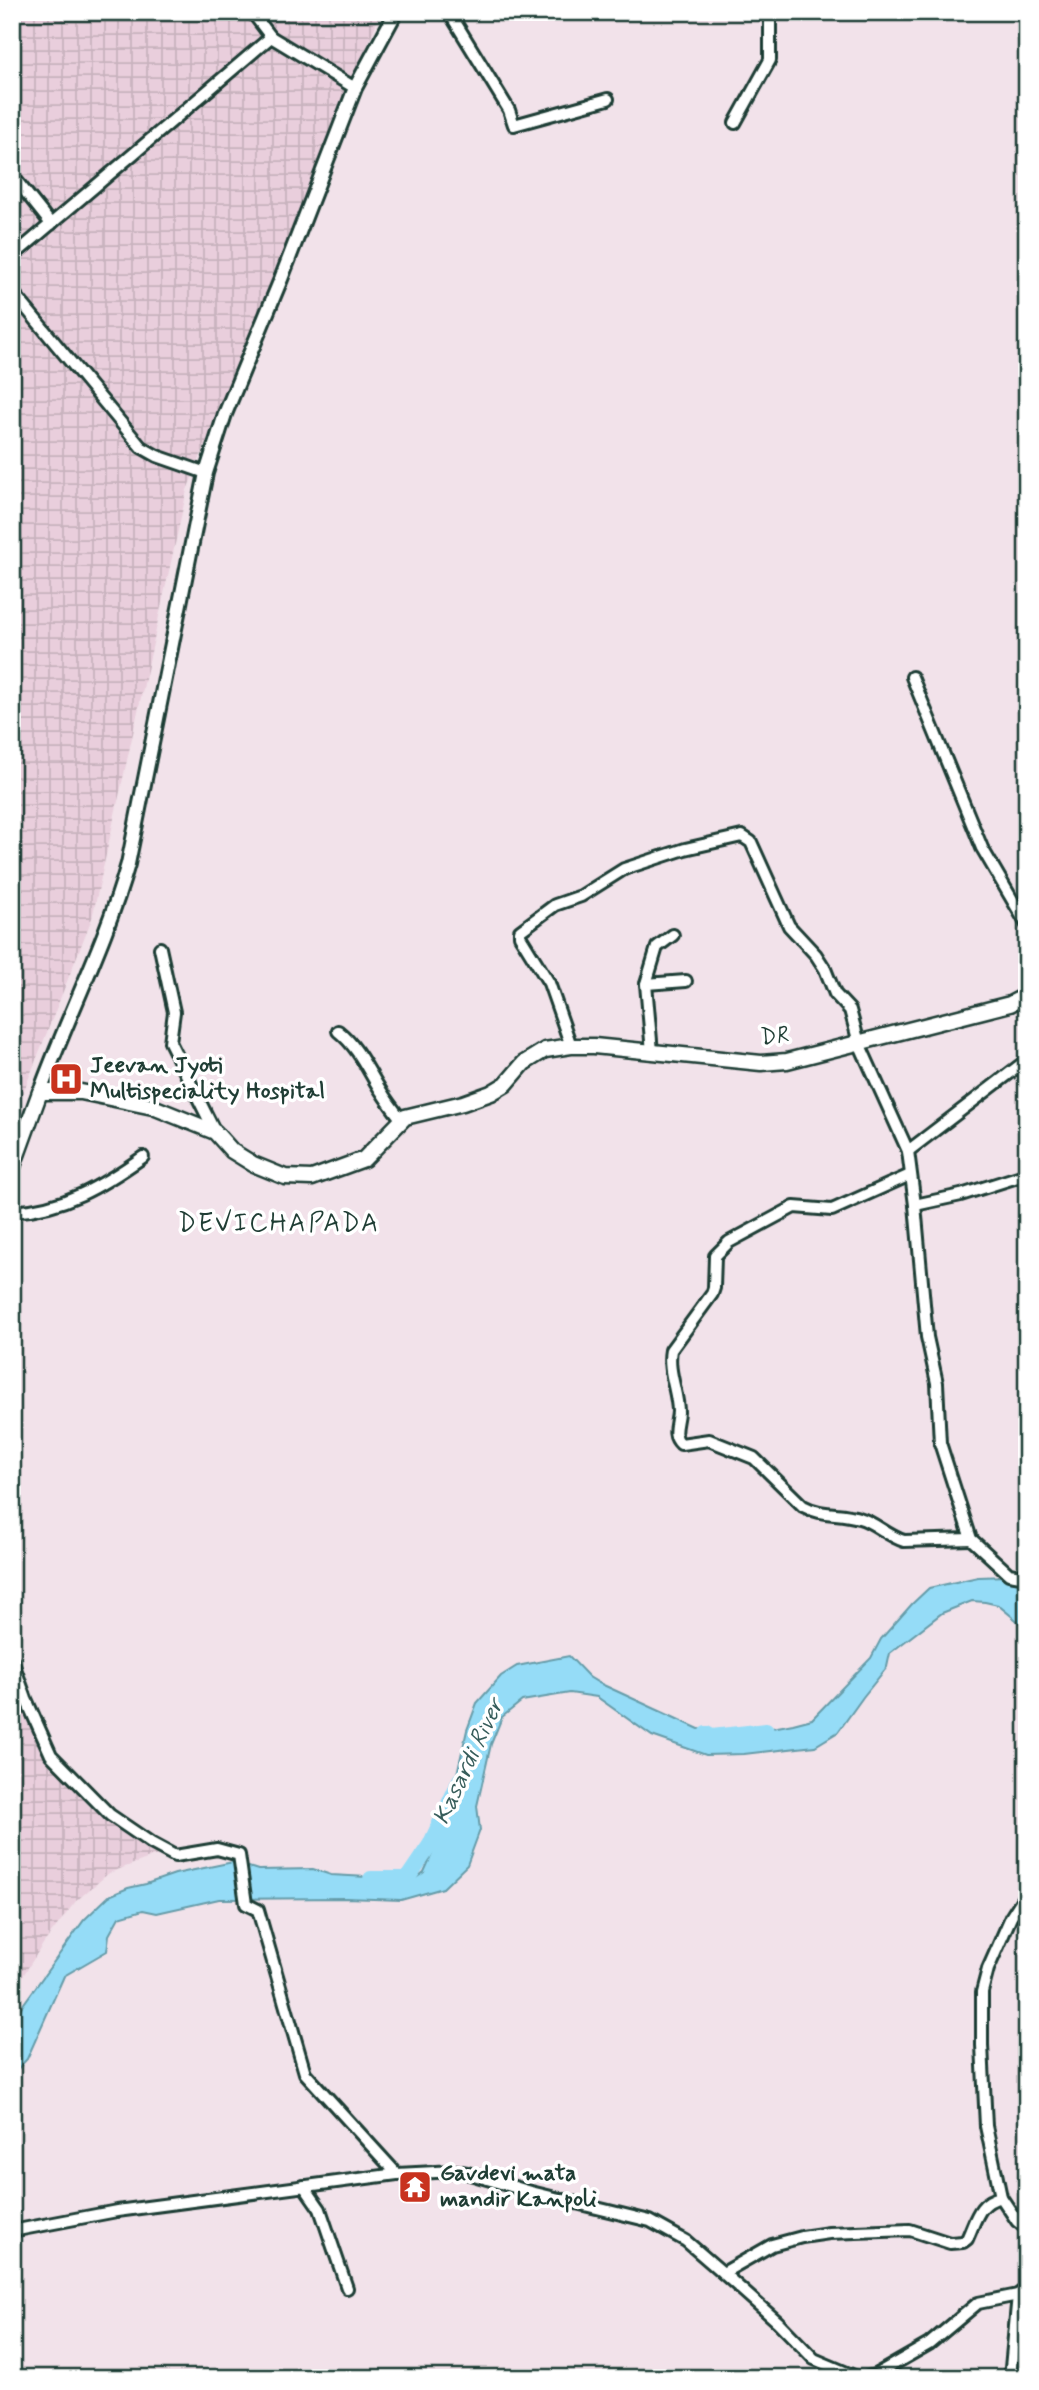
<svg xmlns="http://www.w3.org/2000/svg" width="1039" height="2390" font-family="Mynerve,sans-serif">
  <defs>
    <pattern id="industrial-grid" width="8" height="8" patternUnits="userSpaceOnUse" patternTransform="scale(1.75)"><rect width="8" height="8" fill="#e9cedc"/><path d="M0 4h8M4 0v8" fill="none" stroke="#c7b2bd"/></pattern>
  </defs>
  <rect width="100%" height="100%" fill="#f2e2ea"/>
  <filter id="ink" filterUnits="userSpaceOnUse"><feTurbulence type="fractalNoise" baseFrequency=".0143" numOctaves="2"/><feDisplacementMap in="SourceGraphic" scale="14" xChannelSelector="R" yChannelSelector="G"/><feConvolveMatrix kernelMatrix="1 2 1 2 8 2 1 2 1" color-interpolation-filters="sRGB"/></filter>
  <g filter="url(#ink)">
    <g fill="url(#industrial-grid)">
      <path d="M12,12H381L187,490L92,918L12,1121Z"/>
      <path d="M12,1673L46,1752L90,1807L160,1854L109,1873L76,1901L43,1944L12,1993Z"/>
    </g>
    <path fill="#95dcf7" stroke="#669ca9" stroke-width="2" d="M1008,1576L1027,1583V1629L998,1605L985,1602L972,1601L942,1613L890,1653L887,1667L863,1697L838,1732L815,1746L744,1754L706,1755L652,1736L597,1697L570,1693L522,1701L502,1717L491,1744L477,1806L480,1830L467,1865L443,1888L401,1900L346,1898L219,1899L157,1913L143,1910L119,1917L109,1935L107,1951L64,1976L27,2059L12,2075V2020L84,1920L109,1896L128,1888L146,1884L175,1874L233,1862L258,1870L313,1869L331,1875L386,1878L409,1883L424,1872L433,1852L451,1800L467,1730L477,1703L501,1676L517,1666L569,1656L589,1677L599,1683L699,1729L730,1736L793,1724L812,1719L871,1658L881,1639L912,1604L929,1588L978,1577Z"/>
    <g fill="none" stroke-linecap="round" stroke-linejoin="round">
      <g stroke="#95dcf7" stroke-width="16">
        <path d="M706,1734L712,1737L766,1731"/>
        <path d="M371,1879H407L430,1845L460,1780"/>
      </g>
      <defs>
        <g id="minor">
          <path d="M252,12L271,37L355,88"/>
          <path d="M449,12L509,110L514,125L608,99"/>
          <path d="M735,123L770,60V12"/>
          <path d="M12,175L51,224"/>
          <path d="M12,257L271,37"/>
          <path d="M12,291L141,447L157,456L206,473"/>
          <path d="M912,677L982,848L1027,925"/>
          <path d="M160,948L174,1012L170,1042L215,1132"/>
          <path d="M646,984L686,981"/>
          <path d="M338,1031C359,1048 367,1069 381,1091C387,1101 394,1110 401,1119"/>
          <path d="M571,1046L549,983L520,936V931L555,905L581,896L624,869L685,849L742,836L751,842L789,926L816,955L825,969L835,994L850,1010L859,1043L908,1151L915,1205L927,1337L937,1383L940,1443L971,1539L1009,1574L1027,1577"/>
          <path d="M652,1052L646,984L657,947L673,935"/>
          <path d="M908,1151L1027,1060"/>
          <path d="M910,1175L832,1210L794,1207L729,1242L715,1256L714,1288L712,1294L671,1350C667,1371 678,1392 678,1412C677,1425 671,1435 681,1444L709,1440L754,1458L803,1506C821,1516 839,1512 859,1518C875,1522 887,1536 904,1541L971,1539"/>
          <path d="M915,1205L961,1195L1027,1174"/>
          <path d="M12,1212C64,1209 102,1186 143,1157"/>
          <path d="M12,1660L26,1699L51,1755L110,1815L151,1843L175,1856L217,1849L239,1855L246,1904L258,1910L305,2073L397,2174"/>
          <path d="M1027,1892L1011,1917L988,1969L982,1992V2045L986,2126L1001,2197L1017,2221L1027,2229"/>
          <path d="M304,2186L320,2209L347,2288"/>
          <path d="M12,2231L117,2211L397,2174L455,2171L467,2173L531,2192L650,2221L686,2241L723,2273L772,2245L802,2237L829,2233L910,2230L950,2243L963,2242L967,2239C976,2220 978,2202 1001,2197"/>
          <path d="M723,2273L778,2322L814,2359L859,2378"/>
          <path d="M865,2378L875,2375L929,2344L978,2303L1018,2295"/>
          <path d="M1010,2378L1018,2295L1027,2287"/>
        </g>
        <path id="tertiary" d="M40,1092C68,1015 106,942 128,864L206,473L225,414L281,279L355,88L396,12"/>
        <path id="secondary" d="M12,1169L40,1092H81L153,1107L215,1132L232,1151L253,1164L285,1177L312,1178L364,1159L405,1117L463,1103L491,1093L506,1084L524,1063L545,1050L571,1046H594L761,1063L787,1061L1010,1004L1027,995"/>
      </defs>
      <use href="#minor" stroke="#1f3d34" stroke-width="16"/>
      <use href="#tertiary" stroke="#1f3d34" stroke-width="18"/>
      <use href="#secondary" stroke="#1f3d34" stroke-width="19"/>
      <use href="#minor" stroke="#fff" stroke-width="10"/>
      <use href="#tertiary" stroke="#fff" stroke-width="12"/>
      <use href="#secondary" stroke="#fff" stroke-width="14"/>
    </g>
  </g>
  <defs>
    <symbol id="hospital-square" viewBox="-11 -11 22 22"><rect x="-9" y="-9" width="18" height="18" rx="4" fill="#c8321e" stroke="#fff"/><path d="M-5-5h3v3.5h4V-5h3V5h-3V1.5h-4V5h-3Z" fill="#fff"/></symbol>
    <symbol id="temple-square" viewBox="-11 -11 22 22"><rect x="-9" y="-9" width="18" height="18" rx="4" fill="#c8321e" stroke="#fff"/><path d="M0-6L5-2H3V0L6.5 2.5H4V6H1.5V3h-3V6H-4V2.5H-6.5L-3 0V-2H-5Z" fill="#fff"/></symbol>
  </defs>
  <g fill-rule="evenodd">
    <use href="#hospital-square" x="47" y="1060" width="38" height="38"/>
    <use href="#temple-square" x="396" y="2168" width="38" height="38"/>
  </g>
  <g text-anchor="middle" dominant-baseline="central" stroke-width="7" stroke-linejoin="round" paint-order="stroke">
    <g font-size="23" fill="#1f3d34" stroke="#fff">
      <text transform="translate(775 1037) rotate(-5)">DR</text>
    </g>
    <g font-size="23" font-weight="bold" fill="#1f3d34" stroke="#fff" text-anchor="start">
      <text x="90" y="1066">Jeevan Jyoti<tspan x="90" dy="26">Multispeciality Hospital</tspan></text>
      <text x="440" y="2174">Gavdevi mata<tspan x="440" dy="26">mandir Kanpoli</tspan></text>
    </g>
    <g font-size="24" font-style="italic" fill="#375d5b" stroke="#fff">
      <text transform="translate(469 1762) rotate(-65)">Kasardi River</text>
    </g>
    <g font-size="26" letter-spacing="2" fill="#1f3d34" stroke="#fff">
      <text x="279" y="1224">DEVICHAPADA</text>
    </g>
  </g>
  <rect width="1039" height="2390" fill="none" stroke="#fff" stroke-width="42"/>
  <rect x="21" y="21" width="997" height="2348" fill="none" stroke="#1f3d34" stroke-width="2.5" filter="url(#ink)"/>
</svg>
